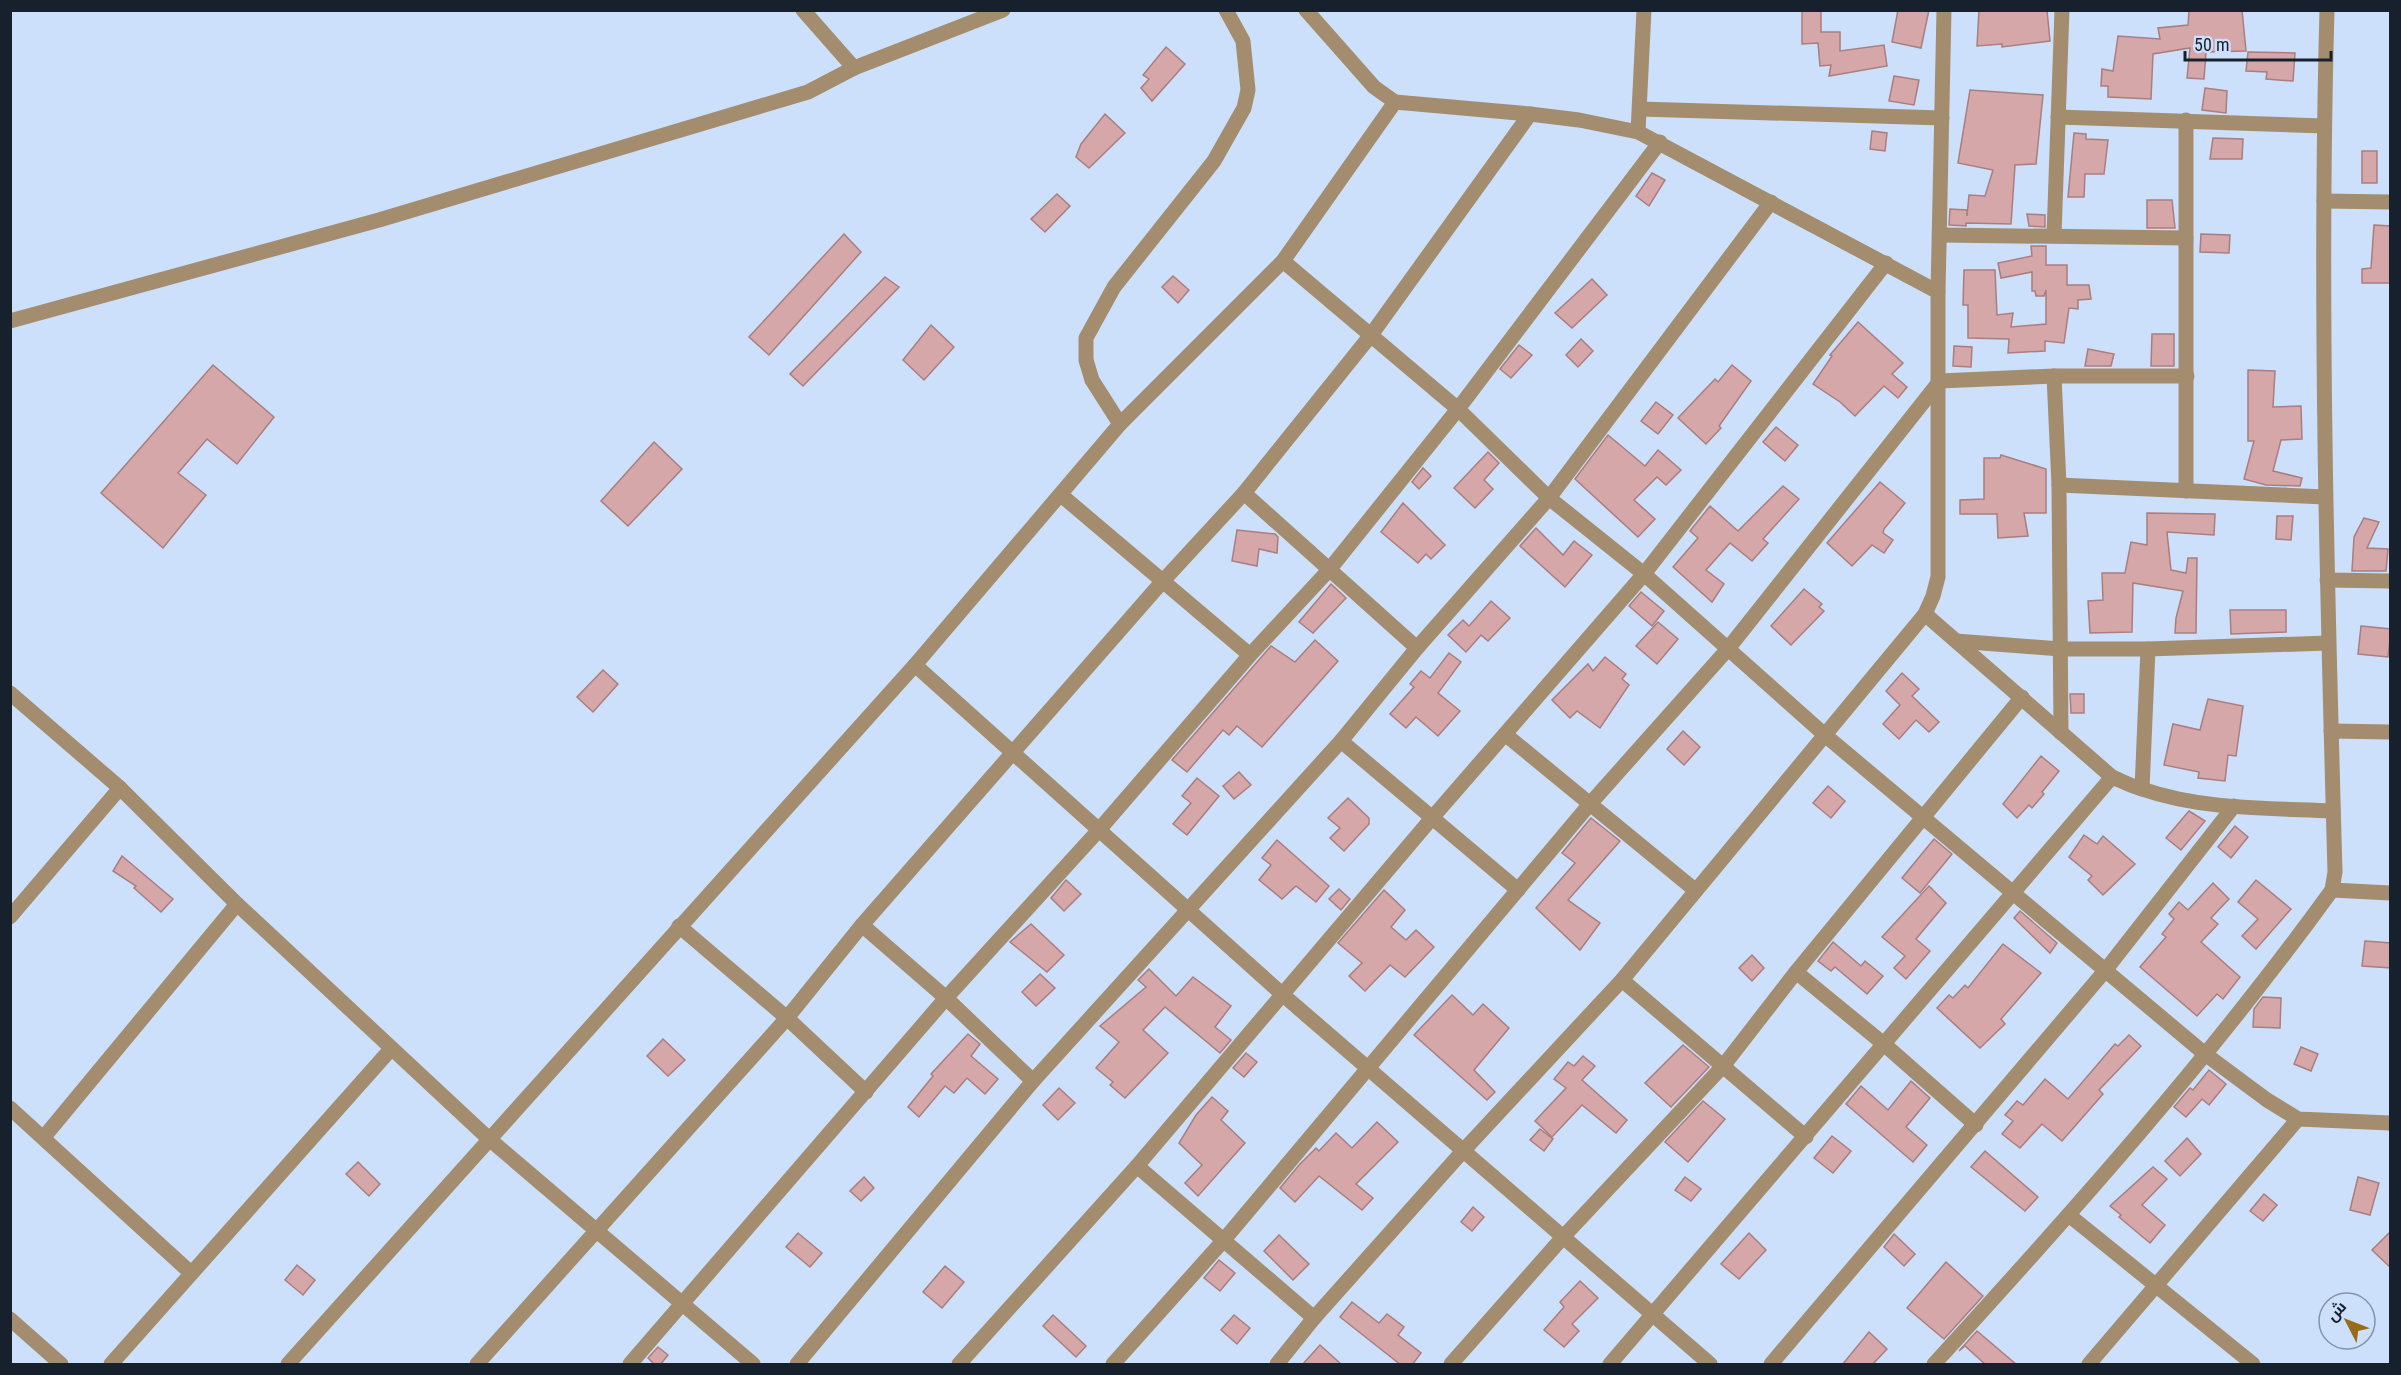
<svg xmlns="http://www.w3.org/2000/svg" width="2401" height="1375" font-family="'Roboto Condensed',Cairo,sans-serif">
  <rect width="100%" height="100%" fill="#cce0fc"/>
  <g fill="#d6a7a8" stroke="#aa7d7e" stroke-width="1.5">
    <path d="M1802,10H1821V32H1840V51L1884,45L1887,66L1829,76L1831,65L1820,66L1818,43L1802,44Z"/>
    <path d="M1898,10H1929L1921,48L1892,42Z"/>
    <path d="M1979,10H2047L2050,41L2002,47V44L1977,46Z"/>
    <path d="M2189,10H2242L2246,51L2206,52L2204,79L2187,78L2190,48L2153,54L2151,99L2108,97V86H2101L2102,69L2113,71L2118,36L2160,39L2158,28L2188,25Z"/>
    <path d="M1166,47L1185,64L1152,101L1141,88L1149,79L1143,75Z"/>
    <path d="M2248,52L2295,53L2293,81L2266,79L2267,72L2246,71Z"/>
    <path d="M1894,76L1919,80L1914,105L1889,101Z"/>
    <path d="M2205,88L2227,91L2226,113L2202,110Z"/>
    <path d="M1970,90L2043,95L2036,164L2015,165L2011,224L1966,223V226L1949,225L1950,209L1967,210V216L1969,195L1985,196L1993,170L1958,163Z"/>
    <path d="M1105,114L1125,133L1089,168L1076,157L1081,144Z"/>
    <path d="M1872,131L1887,133L1885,151L1870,149Z"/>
    <path d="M2074,133L2086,134V139L2108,140L2104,174H2085L2084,197H2068Z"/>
    <path d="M2213,138L2243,139L2242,159H2210Z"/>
    <rect x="2362" y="151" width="15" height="32"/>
    <path d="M1652,173L1665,180L1649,206L1636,196Z"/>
    <path d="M1057,194L1070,206L1045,232L1031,219Z"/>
    <path d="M2147,200H2172L2175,228H2147Z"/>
    <path d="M2027,214L2045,215V227L2029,226Z"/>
    <path d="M2374,225L2391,226V283H2362V269L2371,268Z"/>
    <path d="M844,234L861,252L769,355L749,337Z"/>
    <path d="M2201,234L2230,235L2229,253L2200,252Z"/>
    <path d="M2031,246H2046V265H2067V285H2089L2091,299L2078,300V309L2069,308L2064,343L2045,341V351L2008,353L2009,339L1968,338V305H1963L1964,270H1995L1997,315L2013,313L2011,327L2046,324V290L2044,296H2036L2035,291H2032V272L2001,278L1998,263L2032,256Z"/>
    <path d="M1173,276L1189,290L1178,303L1162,287Z"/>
    <path d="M885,277L899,287L803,386L790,374Z"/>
    <path d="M1592,279L1607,295L1572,328L1555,313Z"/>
    <path d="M1858,322L1903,363L1892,374L1907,387L1898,398L1884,386L1855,416L1840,402L1813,384L1832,356L1830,355Z"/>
    <path d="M931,325L954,347L924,380L903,360Z"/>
    <path d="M2152,334H2174V366H2151Z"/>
    <path d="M1581,339L1593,351L1578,367L1566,355Z"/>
    <path d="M1519,345L1532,355L1511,378L1500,369Z"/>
    <path d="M1954,346L1972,347L1971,367L1953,366Z"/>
    <path d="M2088,349L2114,354L2111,366H2085Z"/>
    <path d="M213,365L274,417L237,464L207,439L178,473L206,495L163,548L101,493Z"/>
    <path d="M1732,365L1751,381L1719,426L1721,428L1706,444L1678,418L1715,379L1718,382Z"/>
    <path d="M2248,370L2275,371L2273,407L2301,406L2302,439L2281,440L2273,471L2302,478L2300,486L2266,485L2244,479L2254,441H2248Z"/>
    <path d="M1656,402L1673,415L1658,434L1641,421Z"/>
    <path d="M1776,427L1798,445L1785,461L1763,442Z"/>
    <path d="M1608,435L1645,466L1658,450L1681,470L1666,485L1657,477L1634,500L1655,519L1638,537L1575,479Z"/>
    <path d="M654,442L682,469L628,526L601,501Z"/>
    <path d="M1488,452L1499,463L1484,480L1493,489L1475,508L1454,488Z"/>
    <path d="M2001,455L2046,469V513H2024L2028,536L1998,538L1997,514H1960V500L1984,499V458H2000Z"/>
    <path d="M1423,468L1431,476L1419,489L1412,482Z"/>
    <path d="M1880,482L1905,503L1884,529L1883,533L1893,540L1884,553L1872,545L1852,566L1827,543Z"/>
    <path d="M1783,486L1799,499L1763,539L1768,543L1752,561L1730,543L1706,570L1724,584L1712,602L1673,567L1698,538L1690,531L1710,506L1738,531Z"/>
    <path d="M1403,503L1445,545L1431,559L1426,554L1418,563L1381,532Z"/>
    <path d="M2147,513L2215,514L2214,535L2167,532L2171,570L2186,573L2188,558H2197L2196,633H2175L2176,618L2183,591L2133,583L2132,632L2090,633L2088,601L2103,600L2102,573H2125L2131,542L2147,545Z"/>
    <path d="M2277,516H2293L2291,540L2276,539Z"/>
    <path d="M2364,518L2379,522L2367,548L2388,549L2386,571H2352L2354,537Z"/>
    <path d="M1536,528L1563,555L1574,541L1592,555L1565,587L1520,546Z"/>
    <path d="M1237,530L1275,534L1278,537L1277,553L1259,549L1257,566L1232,561Z"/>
    <path d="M1331,584L1346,598L1313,633L1299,622Z"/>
    <path d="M1804,589L1822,604L1819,607L1824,611L1791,645L1771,626Z"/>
    <path d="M1641,592L1664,611L1652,626L1629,606Z"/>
    <path d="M1491,601L1510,618L1488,641L1481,635L1466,652L1448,635L1463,620L1469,626Z"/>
    <path d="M2230,610H2286V632L2231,634Z"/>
    <path d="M1658,622L1678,639L1657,664L1636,646Z"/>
    <path d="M2361,626L2391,629L2388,657L2358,654Z"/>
    <path d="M1315,640L1338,661L1262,747L1237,726L1229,735L1223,730L1187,772L1172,760L1271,646L1295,662Z"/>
    <path d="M1449,653L1461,662L1438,693L1460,711L1438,736L1416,717L1406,728L1390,714L1414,687L1410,684L1421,671L1430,678Z"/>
    <path d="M1605,657L1626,674L1622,679L1629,685L1600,728L1577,711L1570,718L1552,700L1588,664L1593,671Z"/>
    <path d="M603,670L618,684L593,712L577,697Z"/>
    <path d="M1902,673L1919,689L1912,696L1939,722L1929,732L1916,720L1899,739L1883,724L1900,705L1886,691Z"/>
    <path d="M2070,694H2084V713H2071Z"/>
    <path d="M2208,699L2243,706L2236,756L2228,755L2225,781L2198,778L2199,772L2164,765L2173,724L2200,730Z"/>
    <path d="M1683,731L1700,747L1684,765L1667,749Z"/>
    <path d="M2041,756L2059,771L2042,792L2044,794L2032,808L2029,805L2017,818L2003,804Z"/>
    <path d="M1239,772L1251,785L1234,799L1223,786Z"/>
    <path d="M1197,778L1219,796L1187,835L1173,824L1191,803L1182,796Z"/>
    <path d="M1828,786L1845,801L1831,818L1813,803Z"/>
    <path d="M1348,798L1369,818V824L1344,851L1330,838L1340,828L1328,818Z"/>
    <path d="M2189,811L2205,821L2181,850L2166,838Z"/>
    <path d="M1591,818L1620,841L1568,900L1600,923L1580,950L1536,908L1575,863L1562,853Z"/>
    <path d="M2235,826L2248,837L2231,858L2218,847Z"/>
    <path d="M2084,835L2097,844L2103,836L2135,864L2103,895L2088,880L2092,876L2069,857Z"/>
    <path d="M1934,839L1952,854L1920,893L1902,878Z"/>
    <path d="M1277,840L1329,886L1316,902L1296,886L1282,899L1259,880L1271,865L1262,858Z"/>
    <path d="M122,856L173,899L161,912L134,888L136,886L113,871Z"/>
    <path d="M1066,880L1081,894L1064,911L1051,898Z"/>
    <path d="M2256,880L2291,909L2256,949L2242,936L2258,919L2238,902Z"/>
    <path d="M2213,883L2229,899L2211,918L2218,924L2201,942L2240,977L2223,999L2217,994L2197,1016L2140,967L2166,937L2162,934L2174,919L2169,914L2179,902L2188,910Z"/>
    <path d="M1929,886L1946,903L1916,939L1930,951L1906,979L1894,968L1905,956L1882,937Z"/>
    <path d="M1339,889L1350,899L1341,910L1329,899Z"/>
    <path d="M1384,890L1405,910L1391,927L1406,940L1416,930L1434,947L1405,977L1390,965L1365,991L1349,976L1362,963L1338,943Z"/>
    <path d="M2020,911L2057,943L2050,953L2014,918Z"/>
    <path d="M1031,924L1064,955L1047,972L1010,942Z"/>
    <path d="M2365,941L2391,943V968L2362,966Z"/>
    <path d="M1833,942L1861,966L1865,961L1883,976L1867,994L1835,967L1831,971L1818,961Z"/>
    <path d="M2003,944L2041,973L2001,1019L2005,1024L1980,1048L1937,1008L1949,995L1953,998L1965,985L1968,988Z"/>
    <path d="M1752,955L1764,968L1752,981L1739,968Z"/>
    <path d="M1149,969L1176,996L1193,977L1231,1006L1215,1027L1231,1040L1220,1053L1165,1007L1143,1030L1168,1053L1125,1098L1110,1085L1113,1082L1096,1068L1119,1042L1100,1026L1146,987L1138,980Z"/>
    <path d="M1040,974L1055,988L1036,1006L1022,992Z"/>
    <path d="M1452,995L1473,1015L1483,1004L1509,1028L1474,1070L1495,1092L1487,1100L1414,1035Z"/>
    <path d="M2263,997L2281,998L2280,1028L2253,1027L2254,1009Z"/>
    <path d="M968,1034L980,1044L971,1056L998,1079L985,1094L967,1078L954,1093L945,1086L919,1117L908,1107L933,1076L931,1074Z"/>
    <path d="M2129,1035L2141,1046L2099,1090L2103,1094L2062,1141L2042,1124L2020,1148L2002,1134L2013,1121L2005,1115L2017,1101L2023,1105L2045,1079L2068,1099L2115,1044L2118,1046Z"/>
    <path d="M663,1039L685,1060L668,1076L647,1056Z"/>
    <path d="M1683,1045L1709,1067L1671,1107L1645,1083Z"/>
    <path d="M2301,1047L2318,1054L2311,1071L2294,1064Z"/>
    <path d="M1246,1053L1257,1062L1244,1077L1233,1068Z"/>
    <path d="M1583,1056L1595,1066L1582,1080L1627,1120L1616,1133L1582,1105L1552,1137L1535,1121L1566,1088L1554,1079L1568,1062L1574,1066Z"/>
    <path d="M2209,1070L2226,1084L2209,1105L2202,1099L2186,1117L2174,1107L2190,1088L2193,1090Z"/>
    <path d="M1911,1081L1930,1098L1906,1127L1927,1145L1913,1162L1846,1104L1861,1086L1888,1110Z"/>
    <path d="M1059,1088L1075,1103L1058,1120L1043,1105Z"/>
    <path d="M1212,1097L1228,1111L1221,1120L1245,1143L1198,1196L1185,1183L1202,1165L1179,1143L1196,1115Z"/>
    <path d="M1703,1101L1725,1119L1688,1162L1665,1142Z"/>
    <path d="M1377,1122L1398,1142L1356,1184L1373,1198L1362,1210L1319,1176L1295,1202L1280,1188L1300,1164L1316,1148L1319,1151L1336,1133L1352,1148Z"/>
    <path d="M1540,1129L1553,1139L1544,1151L1530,1140Z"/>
    <path d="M1832,1136L1851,1151L1833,1173L1814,1158Z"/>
    <path d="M2187,1138L2201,1154L2180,1176L2165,1161Z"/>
    <path d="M1985,1151L2038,1197L2025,1211L1971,1167Z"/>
    <path d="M358,1162L380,1184L369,1196L346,1174Z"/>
    <path d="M2153,1167L2167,1179L2142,1205L2165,1225L2150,1243L2119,1217L2121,1215L2110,1206Z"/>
    <path d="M864,1177L874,1188L861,1201L850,1191Z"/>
    <path d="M1685,1177L1701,1189L1691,1201L1675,1190Z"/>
    <path d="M2358,1177L2379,1183L2370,1215L2350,1210Z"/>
    <path d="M2264,1194L2277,1205L2263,1221L2250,1211Z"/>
    <path d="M1473,1207L1484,1217L1472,1231L1461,1222Z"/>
    <path d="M2391,1231V1268L2372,1250Z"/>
    <path d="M798,1233L822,1253L810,1267L786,1247Z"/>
    <path d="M1749,1233L1766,1250L1739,1279L1721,1264Z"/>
    <path d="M1894,1234L1915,1254L1904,1266L1884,1247Z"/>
    <path d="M1279,1235L1309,1264L1293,1280L1264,1251Z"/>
    <path d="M1219,1260L1235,1273L1220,1291L1204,1278Z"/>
    <path d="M1946,1262L1983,1296L1944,1339L1907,1308Z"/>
    <path d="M297,1265L315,1280L303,1295L285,1280Z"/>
    <path d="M945,1266L964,1282L942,1308L923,1292Z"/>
    <path d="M1580,1281L1598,1298L1572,1324L1579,1331L1564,1347L1544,1330L1564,1307L1560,1302Z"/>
    <path d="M1352,1302L1379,1323L1387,1314L1404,1327L1398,1335L1421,1353L1412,1365H1401L1340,1317Z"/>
    <path d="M1053,1315L1086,1346L1076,1357L1043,1326Z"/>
    <path d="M1234,1315L1250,1328L1237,1344L1221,1330Z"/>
    <path d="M1977,1331L2017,1365H1986L1965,1346L1959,1351Z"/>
    <path d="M1869,1332L1887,1349L1872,1365H1842Z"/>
    <path d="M1320,1345L1342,1365H1302Z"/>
    <path d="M658,1347L668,1355L660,1365H655L648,1358Z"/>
  </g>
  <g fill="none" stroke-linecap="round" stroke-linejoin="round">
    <g stroke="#a38d6e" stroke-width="15">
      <path d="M803,10L854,68"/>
      <path d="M2327,10C2319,297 2327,585 2335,872L2332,890"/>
      <path d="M1640,109L1942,118"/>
      <path d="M2058,117L2324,126"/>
      <path d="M1638,132L1644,10"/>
      <path d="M2324,201L2390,202"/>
      <path d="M1940,235L2186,238"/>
      <path d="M2054,235L2062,10"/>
      <path d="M1283,261L1458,409L1549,498L1644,574L1826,736L2205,1054L2267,1100L2298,1119L2390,1123"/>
      <path d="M1938,292L1944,10"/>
      <path d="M10,321L379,220L808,92L854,68L1003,10"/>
      <path d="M2054,376L2059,485L2061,733"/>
      <path d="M1120,424L1092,380L1086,360V338L1114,287L1214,161L1244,108L1248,90L1243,41L1226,10"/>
      <path d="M2059,485L2325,497"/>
      <path d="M2186,491V120"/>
      <path d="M1244,493L1417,648"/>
      <path d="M1061,495L1250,655"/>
      <path d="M2327,580L2390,581"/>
      <path d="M1925,614L2112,777C2122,781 2131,786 2142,789C2202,810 2270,808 2333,811"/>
      <path d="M1956,641L2060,649H2148L2328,643"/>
      <path d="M915,665L1282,994L1710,1364"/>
      <path d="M10,693L120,788L237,904L488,1138L753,1364"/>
      <path d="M2331,731L2390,732"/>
      <path d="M1506,735L1695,890"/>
      <path d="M1341,741L1518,890"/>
      <path d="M2142,789L2148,649"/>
      <path d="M10,917L120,788"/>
      <path d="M862,925L946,998L1033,1081"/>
      <path d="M679,926L787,1018L866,1092"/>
      <path d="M1796,972L1885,1045L1976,1125"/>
      <path d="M1622,980L1806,1137"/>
      <path d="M10,1108L191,1273"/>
      <path d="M44,1137L237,904"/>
      <path d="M1137,1166L1314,1318"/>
      <path d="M2070,1216L2253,1364"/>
      <path d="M10,1319L61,1364"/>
      <path d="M111,1364L391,1049"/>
      <path d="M288,1364L915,665L1120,424L1283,261L1395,102"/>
      <path d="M477,1364L787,1018L862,925L1162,582L1244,493L1371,335L1530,114"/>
      <path d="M630,1364L946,998L1098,831L1250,655L1329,570L1458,409L1660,142"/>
      <path d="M797,1364L1033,1081L1341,741L1417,648L1549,498L1771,202"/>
      <path d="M959,1364L1137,1166L1432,818L1644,574L1886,263"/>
      <path d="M1113,1364L1223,1241L1589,805L1727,650L1940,381L2054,376H2187"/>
      <path d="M1277,1364L1314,1318L1463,1151L1622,980L1925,614L1933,596L1938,577V292L1638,132L1579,120L1530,114L1395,102L1374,87L1306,10"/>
      <path d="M1451,1364L1564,1236L1724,1065L1796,972L2022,697"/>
      <path d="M1610,1364L2112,777"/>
      <path d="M1771,1364L2104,972L2234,806"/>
      <path d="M1934,1364C2073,1212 2211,1057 2332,890L2390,893"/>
      <path d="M2089,1364L2298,1119"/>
    </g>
  </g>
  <rect width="2401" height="1375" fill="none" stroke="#17202d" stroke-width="24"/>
  <g transform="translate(2347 1321) rotate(312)"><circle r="28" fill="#cce0fc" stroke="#8493a9" stroke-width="1.5"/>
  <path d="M0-4.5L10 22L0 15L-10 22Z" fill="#976b19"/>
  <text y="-9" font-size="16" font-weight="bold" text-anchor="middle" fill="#17202d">ش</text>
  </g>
  <path d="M2185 51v9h146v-9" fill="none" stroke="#17202d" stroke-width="3"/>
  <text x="2194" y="51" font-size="18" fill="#17202d" stroke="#cce0fc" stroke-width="4.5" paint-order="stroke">50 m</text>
</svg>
